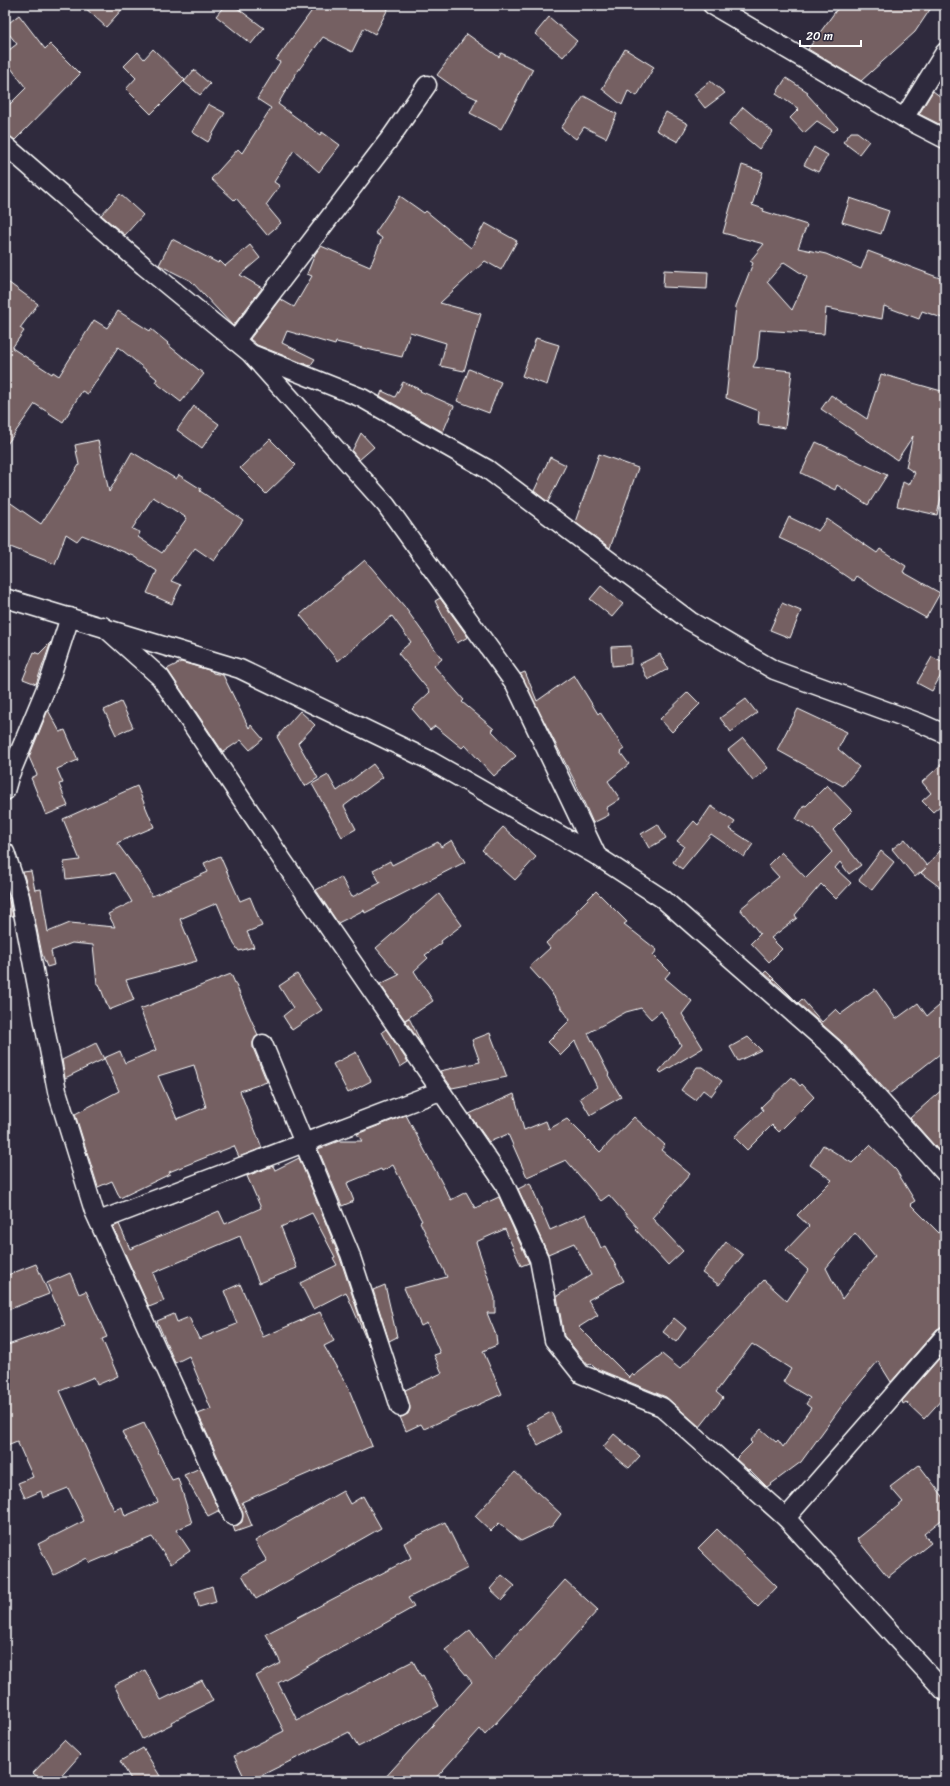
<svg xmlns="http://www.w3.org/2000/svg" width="950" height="1786" font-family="Sriracha,sans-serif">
  <rect width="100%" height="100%" fill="#2f2a3d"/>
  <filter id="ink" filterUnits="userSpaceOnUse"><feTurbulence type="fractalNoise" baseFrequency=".025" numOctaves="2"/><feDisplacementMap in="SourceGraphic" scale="8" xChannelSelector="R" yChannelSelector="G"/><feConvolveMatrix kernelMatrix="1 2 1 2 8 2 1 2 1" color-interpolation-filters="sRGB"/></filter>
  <g filter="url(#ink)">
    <g fill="#756062" stroke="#fff" fill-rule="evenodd">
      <path d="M82,5H126L106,27Z"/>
      <path d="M225,5H233L264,28L251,44L216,16Z"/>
      <path d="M316,5H390L375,34L364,28L352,52L323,37L295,75L278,104L320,135L322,132L340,145L319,172L294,150L274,182L280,186L266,205L281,223L267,235L236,198L234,200L211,179L238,149L242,153L271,108L257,99L280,62L276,60Z"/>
      <path d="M840,5H933L915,32L861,81L808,49Z"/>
      <path d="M19,15L45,49L50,44L80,74L15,140L5,135V109L26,88L5,60V53L17,44L5,29V26Z"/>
      <path d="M549,17L577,41L563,57L535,34Z"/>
      <path d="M467,34L499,57L501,53L533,69L501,129L470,113L477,99L458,90L437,75Z"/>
      <path d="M153,49L185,80L151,114L126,89L136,78L124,66L138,52L144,59Z"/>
      <path d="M625,49L654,67L637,96L628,91L622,105L602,89Z"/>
      <path d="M194,70L210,84L200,95L184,82Z"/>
      <path d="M786,78L808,92L807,94L838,128L834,132L817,121L804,133L790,118L799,109L776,94Z"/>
      <path d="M710,81L725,93L705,108L694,94Z"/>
      <path d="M933,91L945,100V127L919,114Z"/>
      <path d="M584,96L617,114L606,138L584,127L576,139L561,128Z"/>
      <path d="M208,104L225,113L208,142L192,132Z"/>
      <path d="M743,107L773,132L759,149L729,124Z"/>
      <path d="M666,112L688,124L678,142L656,130Z"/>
      <path d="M851,132H857L869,141L859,154L843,142Z"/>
      <path d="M814,147L828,155L818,172L804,165Z"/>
      <path d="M742,165L763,172L752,205L764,209L763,211L807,225L798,248L826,254L861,269L868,251L945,280V319L922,311L919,319L884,306L882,319L826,308L824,334L760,330L757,359L753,367L792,371L785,428L758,424L759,411L726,398L736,306L753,263L750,261L764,244L723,233ZM784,262L807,277L792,310L767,282Z"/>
      <path d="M120,194L143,215L125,235L101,215Z"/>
      <path d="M400,196L424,213L426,211L471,248L485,223L517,241L501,270L485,261L440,303L481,314L464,371L440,366L446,343L410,332L402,357L336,342L335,345L287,331L282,343L315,359L310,366L257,345L250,339L280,299L294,307L312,276L307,274L315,254L321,246L370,267L382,238L375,233Z"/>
      <path d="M850,198L889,211L881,234L842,222Z"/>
      <path d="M172,239L218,263L220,261L225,266L250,245L260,258L240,275L262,288L233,326L191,281L159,265Z"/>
      <path d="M664,270L708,272L707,289L663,287Z"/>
      <path d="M5,280L38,304L20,328L24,331L12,348L52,374L53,372L59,376L94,320L107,328L118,311L150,331L151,329L168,343L167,344L204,374L181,402L155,382L157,379L118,347L88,394L82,391L63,422L35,404L5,447Z"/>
      <path d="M536,338L559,345L547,385L522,376Z"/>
      <path d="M469,369L501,382L489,413L457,401Z"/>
      <path d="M881,374L945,392V480L937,515L897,506L903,482L909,485L915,473L906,467L913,436L897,460L821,409L831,395L867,419Z"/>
      <path d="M403,382L421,390L420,391L454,406L443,432L380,396L382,391L395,397Z"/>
      <path d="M194,406L219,424L202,448L177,430Z"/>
      <path d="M361,433L374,447L359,460L352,451Z"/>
      <path d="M270,439L296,465L266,494L240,468Z"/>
      <path d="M98,440L109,492L132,452L176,479L179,475L201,489L200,491L243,520L214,561L195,548L171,581L181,585L172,604L147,593L157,571L134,556L82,535L77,541L66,534L55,564L5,545V499L41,524L79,465L75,445ZM153,497L187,518L162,553L138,537L140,532L132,529Z"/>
      <path d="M816,442L887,475L868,505L837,485L835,490L801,473Z"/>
      <path d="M599,454L638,468L610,548L575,522Z"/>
      <path d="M550,457L566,465L548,502L534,491Z"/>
      <path d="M789,517L818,531L827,519L877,553L880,549L906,566L903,572L940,593L926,618L887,596L856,576L853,581L813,554L779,538Z"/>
      <path d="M365,560L404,606L442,659L434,666L464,700L462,702L494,729L491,730L516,756L494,776L465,745L462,748L435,726L430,730L412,709L430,692L398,653L411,642L392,616L338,661L300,615Z"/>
      <path d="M601,586L623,604L612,617L590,599Z"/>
      <path d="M440,598L468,637L457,643L435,601Z"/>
      <path d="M782,603L801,611L790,638L770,630Z"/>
      <path d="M51,642L36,684L23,679L34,652L39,654Z"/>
      <path d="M631,646V664L612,666L611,647Z"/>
      <path d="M660,654L668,669L648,680L640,664Z"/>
      <path d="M932,657L945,664V668L932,691L917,683Z"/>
      <path d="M181,662L212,671L213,673L223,675L249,728L251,725L263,739L250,750L241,740L223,752L167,669Z"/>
      <path d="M525,672L537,701L574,675L598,714L600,712L624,749L620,752L629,764L608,781L620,799L606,808L609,815L593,823L575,782L520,674Z"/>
      <path d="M688,692L700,704L672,732L660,719Z"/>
      <path d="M746,699L757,713L731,732L720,718Z"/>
      <path d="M121,702L133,727L116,735L104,710Z"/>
      <path d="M798,709L847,732L838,749L859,767L843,786L777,750Z"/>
      <path d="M48,710L60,732L65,730L78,760L57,769L63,783L59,784L68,806L46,815L31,778L37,775L29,757Z"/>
      <path d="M300,711L315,725L298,743L318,778L305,786L277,737Z"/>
      <path d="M743,738L768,768L753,781L728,750Z"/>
      <path d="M945,761V809L941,805L933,812L922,801L931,793L922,782Z"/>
      <path d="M373,764L383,777L344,806L356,829L342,837L312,784L328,775L337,791Z"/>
      <path d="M827,785L852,811L833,830L861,865L849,874L840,862L835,868L851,883L836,899L821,884L795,915L797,918L771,938L782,949L769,962L751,943L760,934L740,909L779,877L768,865L781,852L806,878L832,852L813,829L796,819L804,805L806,806Z"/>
      <path d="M137,786L154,827L117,843L140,874L152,896L208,872L204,863L220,856L240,901L250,897L262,926L247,932L254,947L239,951L234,944L217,903L180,919L197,961L126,980L134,1000L109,1010L99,984H97L93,945L72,943L51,951L54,965L47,967L42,954L30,895L23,872L31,871L35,890L41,889L48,932L70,923L115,927L108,914L132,902L115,873L66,879L64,862L80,860L63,819Z"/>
      <path d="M711,806L735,822L730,829L753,844L744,857L711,834L682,869L673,862L684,846L677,841L694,821L698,825Z"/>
      <path d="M658,824L666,838L649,848L641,834Z"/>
      <path d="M503,827L536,857L515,880L482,850Z"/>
      <path d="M905,839L927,866L945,845V891L921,873L926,868L915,877L892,849Z"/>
      <path d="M452,840L465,862L365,913L364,910L338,923L316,890L341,877L352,897L380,883L373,870L390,861L392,865L438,842L441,847Z"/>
      <path d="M881,851L894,862L872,890L859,880Z"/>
      <path d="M5,885L13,916L7,917L5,905Z"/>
      <path d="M596,891L627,922L624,924L657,950L653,955L670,972L665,978L692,1001L682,1014L703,1048L661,1073L659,1071L681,1045L661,1011L651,1019L641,1008L626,1012L588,1033L609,1074L608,1075L621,1097L590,1115L580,1098L597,1087L575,1041L561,1055L548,1042L570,1020L548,988L529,967L550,948L546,943L577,913L576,911Z"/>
      <path d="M439,894L462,925L441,941L442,943L425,955L428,958L414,971L433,1001L405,1020L409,1018L424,1048L380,984L399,975L376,948Z"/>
      <path d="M766,971L798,1003L802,999L822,1022L836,1009L841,1014L875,989L896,1019L918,1003L927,1016L945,1001V1050L889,1094L841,1041L764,973Z"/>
      <path d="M231,974L258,1035L253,1042V1048L267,1082L240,1091L262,1148L239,1157L234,1146L169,1172L170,1174L120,1198L112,1181L98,1187L75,1114L119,1091L104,1058L120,1051L125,1063L156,1050L140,1009ZM194,1065L206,1107L177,1119L158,1076Z"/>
      <path d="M297,974L322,1010L292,1030L283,1016L293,1008L279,986Z"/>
      <path d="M386,1029L408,1062L400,1067L382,1032Z"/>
      <path d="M490,1033L507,1077L452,1088L440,1071L480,1062L472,1040Z"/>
      <path d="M748,1037L761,1050L738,1061L730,1047Z"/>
      <path d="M96,1043L104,1059L65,1078L62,1060Z"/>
      <path d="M356,1052L371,1081L348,1093L333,1064Z"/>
      <path d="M697,1067H703L722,1081L711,1096L703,1090L695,1100L681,1090Z"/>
      <path d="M792,1077L800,1086L802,1084L814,1097L779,1132L772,1125L747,1150L734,1137L763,1110L761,1107Z"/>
      <path d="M945,1087V1152L942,1154L910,1118Z"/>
      <path d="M514,1094L524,1130L546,1121L549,1129L567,1119L600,1152L634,1117L665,1145L661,1150L690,1174L652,1218L683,1251L668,1265L636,1230L638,1228L609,1195L601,1201L566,1160L527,1177L508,1134L489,1142L469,1114Z"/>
      <path d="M406,1115L451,1200L466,1192L475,1208L499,1197L529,1263L521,1266L505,1229L476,1242L495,1298V1313H487L496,1335L497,1345L483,1351L502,1394L424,1429L421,1424L406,1431L400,1417L408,1414L410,1409L405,1390L442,1373L434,1355L440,1353L427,1323L421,1326L404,1288L447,1277L420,1222L422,1221L393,1165L382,1171L381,1169L347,1183L354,1201L342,1206L318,1149L339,1141H362L357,1134Z"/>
      <path d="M823,1145L852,1163L870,1145L896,1170L915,1201L910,1204L945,1239V1326L937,1329L891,1382L878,1361L849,1396L801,1462L767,1487L749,1469L748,1470L736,1459L752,1443L750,1441L761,1429L776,1442L778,1440L783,1447L811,1408L806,1404L810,1398L783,1382L791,1369L752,1344L716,1392L723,1398L700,1427L666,1397L595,1368L591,1364L588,1365L564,1336L557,1296L591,1275L574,1243L548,1254L518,1189L530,1183L550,1230L586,1214L601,1248L605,1246L624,1281L588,1300L598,1315L579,1327L630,1378L632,1374L634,1376L662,1354L680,1369L764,1280L787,1301L808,1270L786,1250L809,1226L797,1215L832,1180L810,1165ZM855,1233L875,1257L842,1299L826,1268Z"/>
      <path d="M299,1158L340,1258L369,1346L346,1292L313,1309L300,1283L337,1265L333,1258L335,1257L312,1213L281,1227L297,1268L259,1283L240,1236L153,1273L164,1301L149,1307L113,1227L119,1224L130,1249L219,1211L225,1224L261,1208L247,1176L273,1166L275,1170Z"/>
      <path d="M726,1242L743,1255L719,1285L702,1273Z"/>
      <path d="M36,1264L49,1294L5,1311V1276Z"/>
      <path d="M70,1273L79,1294L86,1291L107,1337L102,1339L118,1376L97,1385L94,1377L60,1391L114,1510L122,1507L125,1516L158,1502L147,1478L122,1432L144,1423L172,1480L178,1478L192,1523L176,1530L190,1551L171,1564L152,1537L90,1563L87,1558L54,1575L38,1544L84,1521L68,1488L43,1498L41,1491L25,1498L18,1483L33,1477L17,1441L5,1446V1400L8,1399L5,1382V1346L65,1325L47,1283Z"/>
      <path d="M240,1284L263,1337L320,1312L334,1341L324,1346L348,1387L372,1446L242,1502L252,1526L235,1532L233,1526L238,1525L242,1522L243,1512L198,1414L211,1409L189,1356L175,1363L157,1321L174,1314L177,1322L189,1317L199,1339L237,1324L224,1291Z"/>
      <path d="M385,1285L397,1337L389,1341L373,1290Z"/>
      <path d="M674,1318L686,1328L676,1342L663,1332Z"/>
      <path d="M945,1352V1396L924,1419L906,1402L903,1404L902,1401Z"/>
      <path d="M551,1412L561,1432L538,1445L527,1425Z"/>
      <path d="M614,1434L640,1456L629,1468L603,1447Z"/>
      <path d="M919,1465L945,1499V1517L924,1534L931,1543L888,1577L857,1539L903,1502L890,1487Z"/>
      <path d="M200,1468L220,1512L218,1511L208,1516L184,1475Z"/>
      <path d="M515,1472L561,1514L552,1526L521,1541L499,1523L491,1531L475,1516Z"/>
      <path d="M343,1491L350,1504L363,1496L381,1528L256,1599L242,1575L267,1561L255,1541Z"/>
      <path d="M445,1522L468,1568L408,1598L414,1607L278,1683L297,1720L413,1661L421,1676L423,1675L439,1706L358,1747L349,1732L250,1781H246L234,1756L284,1731L256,1676L281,1663L266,1634L411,1558L404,1543Z"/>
      <path d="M717,1529L777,1587L758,1607L698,1548Z"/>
      <path d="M502,1575L515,1586L502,1600L490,1589Z"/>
      <path d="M565,1580L598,1610L485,1735L480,1729L433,1781H382L472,1682L445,1650L470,1630L493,1660Z"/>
      <path d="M212,1586L216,1602L199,1607L195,1592Z"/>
      <path d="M145,1670L161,1700L202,1680L213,1701L171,1722L172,1724L142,1739L114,1685Z"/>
      <path d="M64,1740L80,1755L57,1781H42L33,1773Z"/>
      <path d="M143,1748L163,1781H132L120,1761Z"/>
    </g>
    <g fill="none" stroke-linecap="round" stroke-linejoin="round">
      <defs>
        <g id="street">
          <path d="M712,5L904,118L945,139"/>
          <path d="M904,118L945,52"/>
          <path d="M5,145L144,266L250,353L386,505L515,684L597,856L663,899L833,1048L945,1173"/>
          <path d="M235,341L391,137L427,85"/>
          <path d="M254,355L362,398L487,469L690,621L774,670L920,723L945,734"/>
          <path d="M5,598L240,669L429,760L597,856"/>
          <path d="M103,626L160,677L283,861L504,1183L539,1259L554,1340L581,1374L662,1407L786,1518L945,1692"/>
          <path d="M5,791L9,777L51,676L70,617"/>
          <path d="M5,852L20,897L57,1091L94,1211L233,1516"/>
          <path d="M263,1044L350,1254L400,1407"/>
          <path d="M99,1221L440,1091"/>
          <path d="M786,1518L945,1336"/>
        </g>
      </defs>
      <use href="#street" stroke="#fff" stroke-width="21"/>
      <use href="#street" stroke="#2f2a3d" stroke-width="18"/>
    </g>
  </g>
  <rect width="950" height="1786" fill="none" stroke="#2f2a3d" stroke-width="20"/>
  <rect x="10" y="10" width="930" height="1766" fill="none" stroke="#fff" stroke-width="1.5" filter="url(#ink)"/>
  <path d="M800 40v6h61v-6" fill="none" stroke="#ffffff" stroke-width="2"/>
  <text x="806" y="40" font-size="12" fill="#ffffff" stroke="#2f2a3d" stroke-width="3" paint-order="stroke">20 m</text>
</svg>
